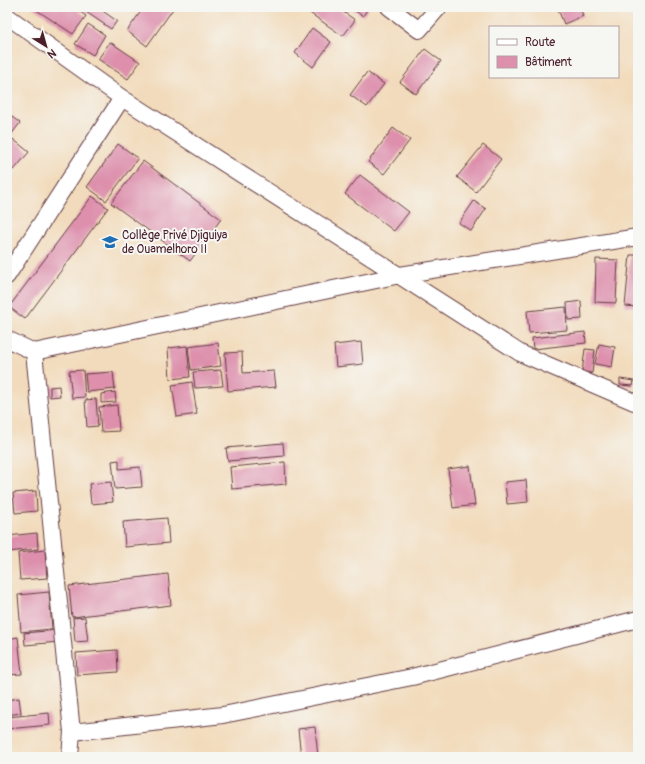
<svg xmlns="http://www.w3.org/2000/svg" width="645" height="764" font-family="Pangolin,sans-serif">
  <rect width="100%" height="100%" fill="#f6f6f2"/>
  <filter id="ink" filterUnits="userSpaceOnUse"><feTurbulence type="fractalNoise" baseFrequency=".025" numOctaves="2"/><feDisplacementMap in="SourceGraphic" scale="8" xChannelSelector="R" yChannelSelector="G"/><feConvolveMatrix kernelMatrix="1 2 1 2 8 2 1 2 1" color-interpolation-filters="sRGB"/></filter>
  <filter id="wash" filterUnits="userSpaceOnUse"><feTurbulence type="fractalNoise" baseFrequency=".012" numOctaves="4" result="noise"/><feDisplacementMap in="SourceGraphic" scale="16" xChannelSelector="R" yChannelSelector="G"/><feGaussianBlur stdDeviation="0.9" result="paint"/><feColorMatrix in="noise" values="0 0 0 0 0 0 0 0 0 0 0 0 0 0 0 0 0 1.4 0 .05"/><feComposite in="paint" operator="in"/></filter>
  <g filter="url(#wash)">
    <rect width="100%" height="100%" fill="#f2dbbc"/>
    <g id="blocks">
      <g fill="#dd8fac">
        <path d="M32,7H73L86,16L73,34Z"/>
        <path d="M79,7H97L117,21L111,29Z"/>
        <path d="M144,7H170L173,9L147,46L127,31Z"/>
        <path d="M301,7H336L355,20L343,36Z"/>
        <path d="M349,7H369L363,16Z"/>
        <path d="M557,7H580L583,16L564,24Z"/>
        <path d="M88,24L105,35L93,55L75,44Z"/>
        <path d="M312,28L331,42L313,67L295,53Z"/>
        <path d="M110,42L140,62L128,79L98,59Z"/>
        <path d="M425,49L441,61L416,94L400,82Z"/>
        <path d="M367,72L384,84L367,107L350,95Z"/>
        <path d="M7,113L20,123L7,140Z"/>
        <path d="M393,128L410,140L384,174L368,162Z"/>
        <path d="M13,139L29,152L14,170L7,164V146Z"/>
        <path d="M118,144L138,158L106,201L87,187Z"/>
        <path d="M483,145L501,159L476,192L457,177Z"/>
        <path d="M143,161L221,219L190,261L111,203Z"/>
        <path d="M360,175L409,212L394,231L345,194Z"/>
        <path d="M92,196L108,208L25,319L9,307Z"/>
        <path d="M474,201L486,209L471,231L459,223Z"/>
        <path d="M630,255H638V307L625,306Z"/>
        <path d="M596,259L618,260L616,303L595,302Z"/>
        <path d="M581,301L582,319L568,320L567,303Z"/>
        <path d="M566,307L567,330L529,333L527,311Z"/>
        <path d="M585,332L586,343L533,349L532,338Z"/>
        <path d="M361,342L363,364L336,367L334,345Z"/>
        <path d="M218,343L221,366L191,370L188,347Z"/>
        <path d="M599,344L615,347L612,367L595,364Z"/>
        <path d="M187,346L190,377L170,379L168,348Z"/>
        <path d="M585,349L595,350L592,373L582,372Z"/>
        <path d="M242,352L243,373L274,371L276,387L228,391L225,353Z"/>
        <path d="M83,370L85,397L72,398L69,371Z"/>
        <path d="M221,370L223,386L195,388L193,372Z"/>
        <path d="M113,372L115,389L87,392L85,374Z"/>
        <path d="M620,379L634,381L633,386L620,385Z"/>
        <path d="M192,382L197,414L177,417L172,385Z"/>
        <path d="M59,386L60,396L50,397V387Z"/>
        <path d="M115,392L116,402L101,403V394Z"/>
        <path d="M96,399L98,426L87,427L85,400Z"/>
        <path d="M117,405L119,431L101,432L99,407Z"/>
        <path d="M283,443L284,456L228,461L226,448Z"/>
        <path d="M119,460V469L140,467L142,487L115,489L112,461Z"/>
        <path d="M285,462L286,484L232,489L230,467Z"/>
        <path d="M470,466L475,505L453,508L448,469Z"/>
        <path d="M526,480L528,502L507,504L505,482Z"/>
        <path d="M111,482L113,502L91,504L89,484Z"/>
        <path d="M36,491L37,511L15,513L13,493Z"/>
        <path d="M167,518L169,543L125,547L123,522Z"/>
        <path d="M37,533L38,549L7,552V536Z"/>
        <path d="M45,550L47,578L20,580L18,553Z"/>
        <path d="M168,574L171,605L72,617L69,586Z"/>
        <path d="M49,592L52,629L21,632L18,595Z"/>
        <path d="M85,617L88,641L75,642L73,618Z"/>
        <path d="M58,630L59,642L25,645L24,633Z"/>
        <path d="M18,637L22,674L7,675V639Z"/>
        <path d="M117,650L118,672L77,675L76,653Z"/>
        <path d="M19,698L21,713L7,715V700Z"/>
        <path d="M49,713L50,725L7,729V717Z"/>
        <path d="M315,727L318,757H301L298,729Z"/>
      </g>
    </g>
  </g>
  <g filter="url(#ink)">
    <use href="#blocks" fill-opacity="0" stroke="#633b41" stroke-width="1"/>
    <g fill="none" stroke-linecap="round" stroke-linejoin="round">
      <defs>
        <g id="minor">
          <path d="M389,7L419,30L439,7"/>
          <path d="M7,16L122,98L520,353L634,402L638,401"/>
          <path d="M7,276L122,98"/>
          <path d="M7,339L34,352L400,275L638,237"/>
          <path d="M34,352L72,732L70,757"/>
          <path d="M72,732L223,715L412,677L638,619"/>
        </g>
      </defs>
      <use href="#minor" stroke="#633b41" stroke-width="18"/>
      <use href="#minor" stroke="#fff" stroke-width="16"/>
    </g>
  </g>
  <defs>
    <symbol id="school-bare" viewBox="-9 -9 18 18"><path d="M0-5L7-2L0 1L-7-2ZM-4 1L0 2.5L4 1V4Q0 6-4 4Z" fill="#1f6fb2" stroke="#f6f6f2" stroke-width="2.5" paint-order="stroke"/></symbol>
  </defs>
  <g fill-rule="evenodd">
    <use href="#school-bare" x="99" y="231" width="22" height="22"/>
  </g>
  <g text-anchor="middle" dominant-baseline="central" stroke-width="4" stroke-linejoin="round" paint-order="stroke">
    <g font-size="12" fill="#4a1f2b" stroke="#f6f6f2" text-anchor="start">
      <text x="122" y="235">Collège Privé Djiguiya<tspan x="122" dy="14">de Ouamelhoro II</tspan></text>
    </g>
  </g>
  <rect width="645" height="764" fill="none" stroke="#f6f6f2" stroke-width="24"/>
  <rect x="489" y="26" width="130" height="52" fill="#f6f6f2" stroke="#b1a0a2"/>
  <rect x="497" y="39" width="20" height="6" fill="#ffffff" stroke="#b1a0a2"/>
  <text x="525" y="46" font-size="12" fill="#4a1f2b">Route</text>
  <rect x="497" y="56" width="20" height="12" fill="#dd8fac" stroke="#b1a0a2"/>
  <text x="525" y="66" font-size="12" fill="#4a1f2b">Bâtiment</text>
  <g transform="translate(46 46) rotate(143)" stroke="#f6f6f2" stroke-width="3" paint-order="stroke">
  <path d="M0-3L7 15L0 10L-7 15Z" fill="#4a1f2b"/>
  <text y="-6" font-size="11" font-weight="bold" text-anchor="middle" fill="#4a1f2b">N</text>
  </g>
</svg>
